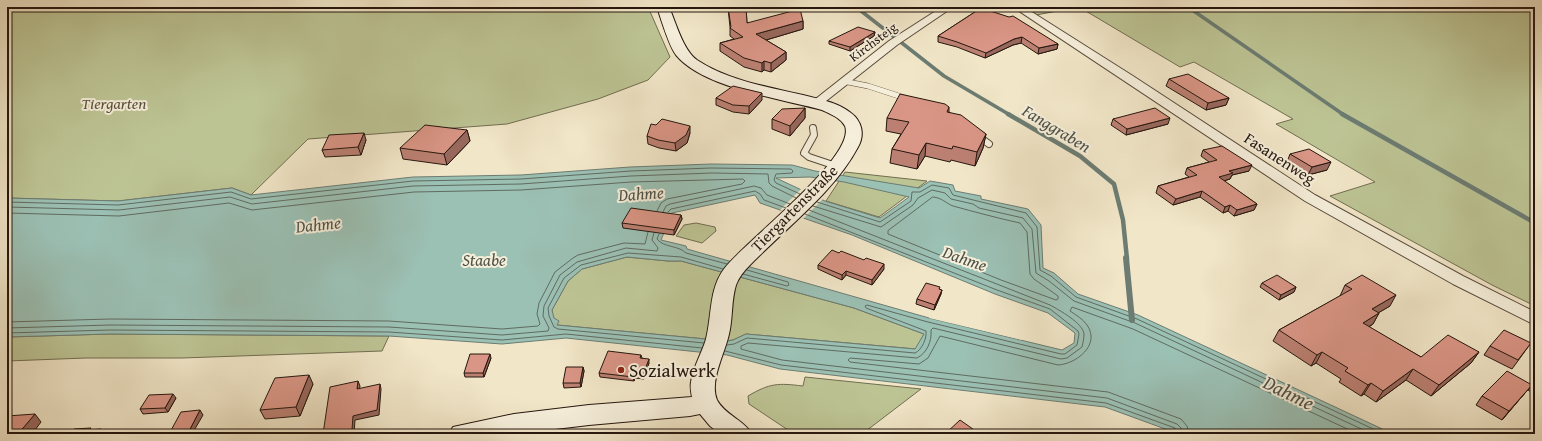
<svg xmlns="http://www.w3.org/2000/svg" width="1542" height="441" font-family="'Gentium Book Plus',serif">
  <rect width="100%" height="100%" fill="#f1e6c8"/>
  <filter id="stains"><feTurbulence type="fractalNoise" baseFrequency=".005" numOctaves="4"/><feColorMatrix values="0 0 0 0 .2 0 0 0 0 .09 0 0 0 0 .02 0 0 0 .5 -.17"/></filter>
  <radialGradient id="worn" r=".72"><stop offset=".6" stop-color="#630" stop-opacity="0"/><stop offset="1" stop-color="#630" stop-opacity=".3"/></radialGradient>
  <g fill="#bdc494" stroke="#716d51">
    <path d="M7,7H648L670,57L648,80L598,99L507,124L308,139L251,195L232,188L118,201L7,198Z"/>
    <path d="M1023,7H1535V306L1492,285L1330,196L1375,182L1276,124L1293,119L1194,62L1180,67L1079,7L1036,15Z"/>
    <path d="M845,172L927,181L879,217L826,201Z"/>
    <path d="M696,223L715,227L716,231L702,243L676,236L684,225Z"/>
    <path d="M627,257L668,261H681L854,308L924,334L916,349L746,334L733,340L727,341L557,325L552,314V310L568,281L582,269Z"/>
    <path d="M110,334L389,336L382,351L182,358H86L7,361V337Z"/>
    <path d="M805,377L921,389L862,434H794L749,404L748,396C770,383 778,383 803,386Z"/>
  </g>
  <path fill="#9bc0b4" stroke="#6c7c72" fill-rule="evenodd" d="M711,164L792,165L815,171L919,188L930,181L953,185L955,191L981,196V199L1028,209L1041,225L1043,268L1054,273L1078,294L1138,315L1393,434H1179L1105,407L780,369L727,355L566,338L502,344L389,336L110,334L7,337V198L118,201L232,188L251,195L413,177L521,175L630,167ZM810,177L844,182L909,197L880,218L825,201L776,178ZM755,195L760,203L852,235L995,294L1048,313L1075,333L1074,343L1062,350L929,318L687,249L686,246L661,240L672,213ZM627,257L668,261H681L854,308L924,334L915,349L746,334L733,340L727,341L557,325L559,321L554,318L552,310L568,281L582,269Z"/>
  <g fill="#f1e6c8">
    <path d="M802,188L824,198L803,219L780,210Z"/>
    <path d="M929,316L1022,338V340L929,318Z"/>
  </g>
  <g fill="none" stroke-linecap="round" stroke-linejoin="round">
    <g stroke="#606b61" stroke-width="1">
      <path d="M933,197C943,198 945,203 953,206C975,212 997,218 1020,223L1027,232L1030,274L1034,279L1058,296V299L1056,300L1001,280L888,234V231Z"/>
      <path d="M7,202L118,205L231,192L251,199L413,181L521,179L631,171L711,168L791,169L793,171L792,173L776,174L774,180L776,183L800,194"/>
      <path d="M817,202L880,222L911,201L912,192H920L932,185L949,188L953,195L1026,213L1037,227L1040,270L1051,276L1076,297L1137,319L1384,434"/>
      <path d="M813,206L881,227L913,205L918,198L932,190L945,193L951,199L973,204L979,208L1023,218L1032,229L1036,273L1049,281L1074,301L1135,323L1372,434"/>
      <path d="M7,207L119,210L230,197L252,204L413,186L521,184L631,176L712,173L768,174L769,183L772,186L796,198"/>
      <path d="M809,210L1050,305C1059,310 1083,323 1084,334C1084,338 1083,343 1082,347L1067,358L1061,359L933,328L931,330C932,341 927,353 917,358L748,343L741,346V349L782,360L1107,398L1177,424L1181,428L1183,434"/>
      <path d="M663,212L666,206L670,204L754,186L761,188L767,195L790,204"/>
      <path d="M668,212L671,209L755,191L760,194L764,200L786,208"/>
      <path d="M7,213L119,216L229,203L252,210L414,192L521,190L631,182L743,179L745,181L742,184L667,199L661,203L657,211"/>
      <path d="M659,234L657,239C664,248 678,245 686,253L727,264"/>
      <path d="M743,274L787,286L789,285L788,282L747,270"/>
      <path d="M7,322L110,319L389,321L502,329L538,326L540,324L537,314L539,303L555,272L573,258L578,255L624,243L645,244L648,232"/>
      <path d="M7,328L110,325L389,327L502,335L548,331L549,328L543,316L544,306L560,275L577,262L626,248L657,251L658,248L652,240L654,233"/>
      <path d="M7,333L110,330L389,332L502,340L566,334L702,348"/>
      <path d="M704,343L558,329L554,327L549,316L548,308L564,278L581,265L628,253L681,257L723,269"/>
      <path d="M727,345L734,344L747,338L915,353C922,350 927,338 926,331L866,308L865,306L867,305L928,322L1061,354H1065L1077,345L1079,334L1078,331L1050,309L997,290L805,214"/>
      <path d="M725,351L781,365L1106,403L1175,428L1178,434"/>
      <path d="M1189,434L1187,426L1181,419L1108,392L850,362L848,360L850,358L919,364L928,358L940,336L1058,365C1076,364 1101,345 1087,325C1083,319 1076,315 1070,311L1072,307L1133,329L1358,434"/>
    </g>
    <g stroke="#6c7c72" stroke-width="3.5">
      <path d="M856,7L944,76L1010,115"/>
      <path d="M1188,7L1344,115"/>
    </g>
    <g stroke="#6c7c72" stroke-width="4.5">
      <path d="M1008,114L1080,156L1114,184L1123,220L1127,259"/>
      <path d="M1342,114L1535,223"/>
    </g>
    <path stroke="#6c7c72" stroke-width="6" d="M1126,258L1132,320"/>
    <defs>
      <path id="lane-far1" d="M843,81L868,86L908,99"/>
      <g id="lane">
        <path d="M813,128L814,135L804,153L809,157L836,166"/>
        <path d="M978,136L989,144"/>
      </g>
      <g id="street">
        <path d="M942,7H953L897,45L821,105H813L811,103L813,101L889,41Z"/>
        <path d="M1013,7H1024L1133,76L1315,195L1463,276L1535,312V325L1453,284L1305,201Z"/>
      </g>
      <path id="secondary" d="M657,7H669C676,23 683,50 697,60C727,80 768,87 803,95C819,99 837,102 851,113C862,121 865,135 858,147C835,191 785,229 750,265C744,271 739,277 736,285C731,301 733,318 729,334C725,353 709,381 717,400C725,415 744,420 752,434H720L710,426L700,414L690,416L589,425L513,434H449L453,427L514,414L589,405L692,397C691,392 690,387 691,382C693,367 702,353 706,339C712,315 709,289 724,269C744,242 857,157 845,126C841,118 830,114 822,110C782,99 703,88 676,55C669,46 661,19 657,7Z"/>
    </defs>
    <use href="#lane-far1" stroke="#584a3c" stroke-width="6"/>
    <use href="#lane" stroke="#584a3c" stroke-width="8"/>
    <use href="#street" stroke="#584a3c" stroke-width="2"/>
    <use href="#secondary" stroke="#25160e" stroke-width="2"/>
    <use href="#lane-far1" stroke="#f6efdb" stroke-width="5"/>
    <use href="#lane" stroke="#f6efdb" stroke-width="6"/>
    <use href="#street" fill="#f6efdb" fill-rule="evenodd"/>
    <use href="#secondary" fill="#f6efdb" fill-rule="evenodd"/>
  </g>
  <g fill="#bb8072" stroke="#25160e">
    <path d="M726,7H746L747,23L803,21V29L766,40L786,52V60L771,72L764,70L762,72L744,67L720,51V43L734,39L730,36V27L728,8H726Z"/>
    <path d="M981,8L1058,44L1057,49L1038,54L1021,43L1013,45L985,58L957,47L938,42V36Z"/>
    <path d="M875,32L874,36L850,51L829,44V41Z"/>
    <path d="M1169,79L1229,98L1226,105L1206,110L1166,86Z"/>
    <path d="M716,98L762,100L749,114L733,112L716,105Z"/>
    <path d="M949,107V112L986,134L983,148L975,166L951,160L950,162L925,156L917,169L890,163L892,149L901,134L886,131L887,118Z"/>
    <path d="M805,108V118L790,136L772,129V119Z"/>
    <path d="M1113,119L1168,124L1126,135L1111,125Z"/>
    <path d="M467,130L470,141L447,165L403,159L400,148Z"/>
    <path d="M690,133L687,143L676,151L659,148L648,144L647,136Z"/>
    <path d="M366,140L361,155L325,157L322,150Z"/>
    <path d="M1203,150L1249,171L1232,175L1230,179L1224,181L1257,204L1254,210L1234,216L1228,211L1223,213L1200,197L1173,205L1156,193L1158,186L1189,177L1185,174L1187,168L1209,162L1201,156Z"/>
    <path d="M1290,154L1327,170L1308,175L1287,162Z"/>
    <path d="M681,215L682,219L674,235L623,228L622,223Z"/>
    <path d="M839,253L884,269L872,285L846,275L842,280L818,269V265Z"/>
    <path d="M1262,283L1296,287L1294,292L1279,300L1260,287Z"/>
    <path d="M1345,285L1390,306L1378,313H1379L1373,324L1369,327L1421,357L1479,352L1471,363L1431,396L1406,380L1376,402L1364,394L1361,396L1339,382L1341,379L1316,363L1311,366L1273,341L1279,330L1340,296Z"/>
    <path d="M940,289L941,294L934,310L916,304L917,299Z"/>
    <path d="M1531,343L1512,369L1484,355L1490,346Z"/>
    <path d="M641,355L642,358L649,363L644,379L635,378L634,381L600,377L599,373Z"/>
    <path d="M491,358L484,377H465L464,373Z"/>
    <path d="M583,367L584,371L581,387L564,388L563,383Z"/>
    <path d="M1535,381V394L1528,390Z"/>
    <path d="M313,384L300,416L265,419L260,410Z"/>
    <path d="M1525,393L1502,420L1476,405L1482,396Z"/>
    <path d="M176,398L168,412L143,414L140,409Z"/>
  </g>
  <g fill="#98685d" stroke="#25160e">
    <path d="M803,21V29L756,43V34Z"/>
    <path d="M875,32L874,36L850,51V47Z"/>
    <path d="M1022,37L1021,43L1013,45L985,58L986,53L1014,39Z"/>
    <path d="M1058,44L1057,49L1038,54L1039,48Z"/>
    <path d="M786,52V60L771,72V63Z"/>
    <path d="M764,61V70L762,72V63Z"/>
    <path d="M762,93V100L749,114V106Z"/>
    <path d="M1229,98L1226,105L1206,110L1208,103Z"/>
    <path d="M805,108V118L790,136V126Z"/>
    <path d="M1170,118L1168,124L1126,135L1127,129Z"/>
    <path d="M690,126V133L687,143L676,151L675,143Z"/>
    <path d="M467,130L470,141L447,165L444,154Z"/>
    <path d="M364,133L366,140L361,155L358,147Z"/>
    <path d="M986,134L983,148L975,166L977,152Z"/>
    <path d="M926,143L925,156L917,169L919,155Z"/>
    <path d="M1331,162L1327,170L1308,175L1312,167Z"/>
    <path d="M1252,165L1249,171L1232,175L1230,179L1216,183L1219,177L1229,171Z"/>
    <path d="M1202,191L1200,197L1173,205L1176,199Z"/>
    <path d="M1257,204L1254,210L1234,216L1237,210Z"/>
    <path d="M1230,205L1228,211L1223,213L1225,207Z"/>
    <path d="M681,215L682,219L674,235V230Z"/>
    <path d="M884,264V269L872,285V280Z"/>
    <path d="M846,271V275L842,280V275Z"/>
    <path d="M1296,287L1294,292L1279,300L1281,295Z"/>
    <path d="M942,290L941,294L934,310L935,305Z"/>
    <path d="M1396,295L1390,306L1366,320L1372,309Z"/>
    <path d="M1379,313L1373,324L1356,334L1363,323Z"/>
    <path d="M1322,352L1316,363L1311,366L1317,355Z"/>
    <path d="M1479,352L1471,363L1431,396L1439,385Z"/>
    <path d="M490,354L491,358L484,377L483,373Z"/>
    <path d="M649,359V363L644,379L643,375Z"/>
    <path d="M583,367L584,371L581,387L580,383Z"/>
    <path d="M1413,369L1406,380L1376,402L1383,391Z"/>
    <path d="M634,374L635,378L634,381L633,377Z"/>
    <path d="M309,375L313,384L300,416L296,407Z"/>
    <path d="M358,381L360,386L359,393L357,389Z"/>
    <path d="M1371,383L1364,394L1361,396L1368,385Z"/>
    <path d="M380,384L381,389L379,415L355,420L354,434H333L353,416Z"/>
    <path d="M1532,385L1525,393L1502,420L1509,411Z"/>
    <path d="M173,394L176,398L168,412L165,408Z"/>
    <path d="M200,410L203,415L192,434H188V433Z"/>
    <path d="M35,414L41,422L32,434H18Z"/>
    <path d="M101,429L105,434H98Z"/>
  </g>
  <g fill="#d99585" stroke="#25160e">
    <path d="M728,7H746L747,23L800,9L803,21L756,34L786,52L771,63L764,61L762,63L744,58L720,43L743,37L730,28L731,27Z"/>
    <path d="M981,8L1009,17L1013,16L1058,44L1039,48L1022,37L1014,39L986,53L957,42L938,36Z"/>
    <path d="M858,27L875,32L850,47L829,41Z"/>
    <path d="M1188,74L1229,98L1208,103L1169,79Z"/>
    <path d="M733,86L762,93L749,106L733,105L716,98Z"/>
    <path d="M900,94L945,104L949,107L947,112L961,115L986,134L977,152L953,146L952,149L926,143L919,155L892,149L909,122L887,118Z"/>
    <path d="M805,108L790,126L772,119L782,109Z"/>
    <path d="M1155,108L1170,118L1127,129L1113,119Z"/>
    <path d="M662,119L690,126L686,135L675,143L658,140L647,136L651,124L656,125Z"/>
    <path d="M425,125L467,130L444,154L400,148Z"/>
    <path d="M364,133L358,147L322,150L329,135Z"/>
    <path d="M1222,146L1252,165L1229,171L1233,173L1219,177L1257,204L1237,210L1230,205L1225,207L1202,191L1176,199L1158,186L1197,175L1187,168L1217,160L1203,150Z"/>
    <path d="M1309,149L1331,162L1312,167L1290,154Z"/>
    <path d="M631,208L681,215L674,230L622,223Z"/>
    <path d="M832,250L839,253L841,251L864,260L866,258L884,264L872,280L846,271L842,275L818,265Z"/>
    <path d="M1277,275L1296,287L1281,295L1262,283Z"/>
    <path d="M1362,275L1396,295L1372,309L1379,313L1363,323L1421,357L1448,335L1479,352L1439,385L1413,369L1383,391L1371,383L1368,385L1345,371L1348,368L1322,352L1317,355L1279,330L1352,289L1345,285Z"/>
    <path d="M926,283L940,287L939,289L942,290L935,305L917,299Z"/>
    <path d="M1504,330L1531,343L1518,360L1490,346Z"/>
    <path d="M608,351L641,355L640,358L649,359L643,375L634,374L633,377L599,373Z"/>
    <path d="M470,354H490L483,373H464Z"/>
    <path d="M566,367H583L580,383H563Z"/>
    <path d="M1507,371L1532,385L1509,411L1482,396Z"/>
    <path d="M309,375L296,407L260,410L275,378Z"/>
    <path d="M358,381L357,389L380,384L377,410L353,416L352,430L333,434H323L330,387Z"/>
    <path d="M173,394L165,408L140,409L149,395Z"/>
    <path d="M200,410L188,433L169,434L181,412Z"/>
    <path d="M35,414L18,434H7V416Z"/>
    <path d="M960,420L980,434H945Z"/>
    <path d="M91,428L89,430L101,429L98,434H57L58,433L72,432L74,429Z"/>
    <path d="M307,431L306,434H287Z"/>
  </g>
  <circle fill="#8f2418" stroke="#f6efdb" stroke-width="1.5" cx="621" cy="370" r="4"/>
  <g text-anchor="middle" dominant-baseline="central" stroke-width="4" stroke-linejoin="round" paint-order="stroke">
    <g font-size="13" fill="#25160e" stroke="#f6efdb">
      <text transform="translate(873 42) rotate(-37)">Kirchsteig</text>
    </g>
    <g font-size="16" font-style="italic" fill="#5a533d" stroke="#f6efdb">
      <text x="114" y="103">Tiergarten</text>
    </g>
    <g font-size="16" fill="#25160e" stroke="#f6efdb">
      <text transform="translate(1280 158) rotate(33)">Fasanenweg</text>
      <text transform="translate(794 208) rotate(-45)">Tiergartenstraße</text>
    </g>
    <g font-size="17" font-style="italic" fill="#4e5248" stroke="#f6efdb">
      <text transform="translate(1057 128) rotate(31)">Fanggraben</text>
      <text transform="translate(641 193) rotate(-4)">Dahme</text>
      <text transform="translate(318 224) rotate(-6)">Dahme</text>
      <text transform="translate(965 258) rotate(19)">Dahme</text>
      <text x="484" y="259">Staabe</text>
    </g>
    <g font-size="19" fill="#25160e" stroke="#f6efdb" text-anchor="start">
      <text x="629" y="370">Sozialwerk</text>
    </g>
    <g font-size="20" font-style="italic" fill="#4e5248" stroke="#f6efdb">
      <text transform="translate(1289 392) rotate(26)">Dahme</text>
    </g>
  </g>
  <rect width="1542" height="441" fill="none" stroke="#f1e6c8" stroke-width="24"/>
  <rect x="8" y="8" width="1526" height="425" fill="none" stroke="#25160e" stroke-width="2"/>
  <rect x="12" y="12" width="1518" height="417" fill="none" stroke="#25160e"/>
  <rect width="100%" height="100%" filter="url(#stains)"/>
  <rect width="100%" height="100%" fill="url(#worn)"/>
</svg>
